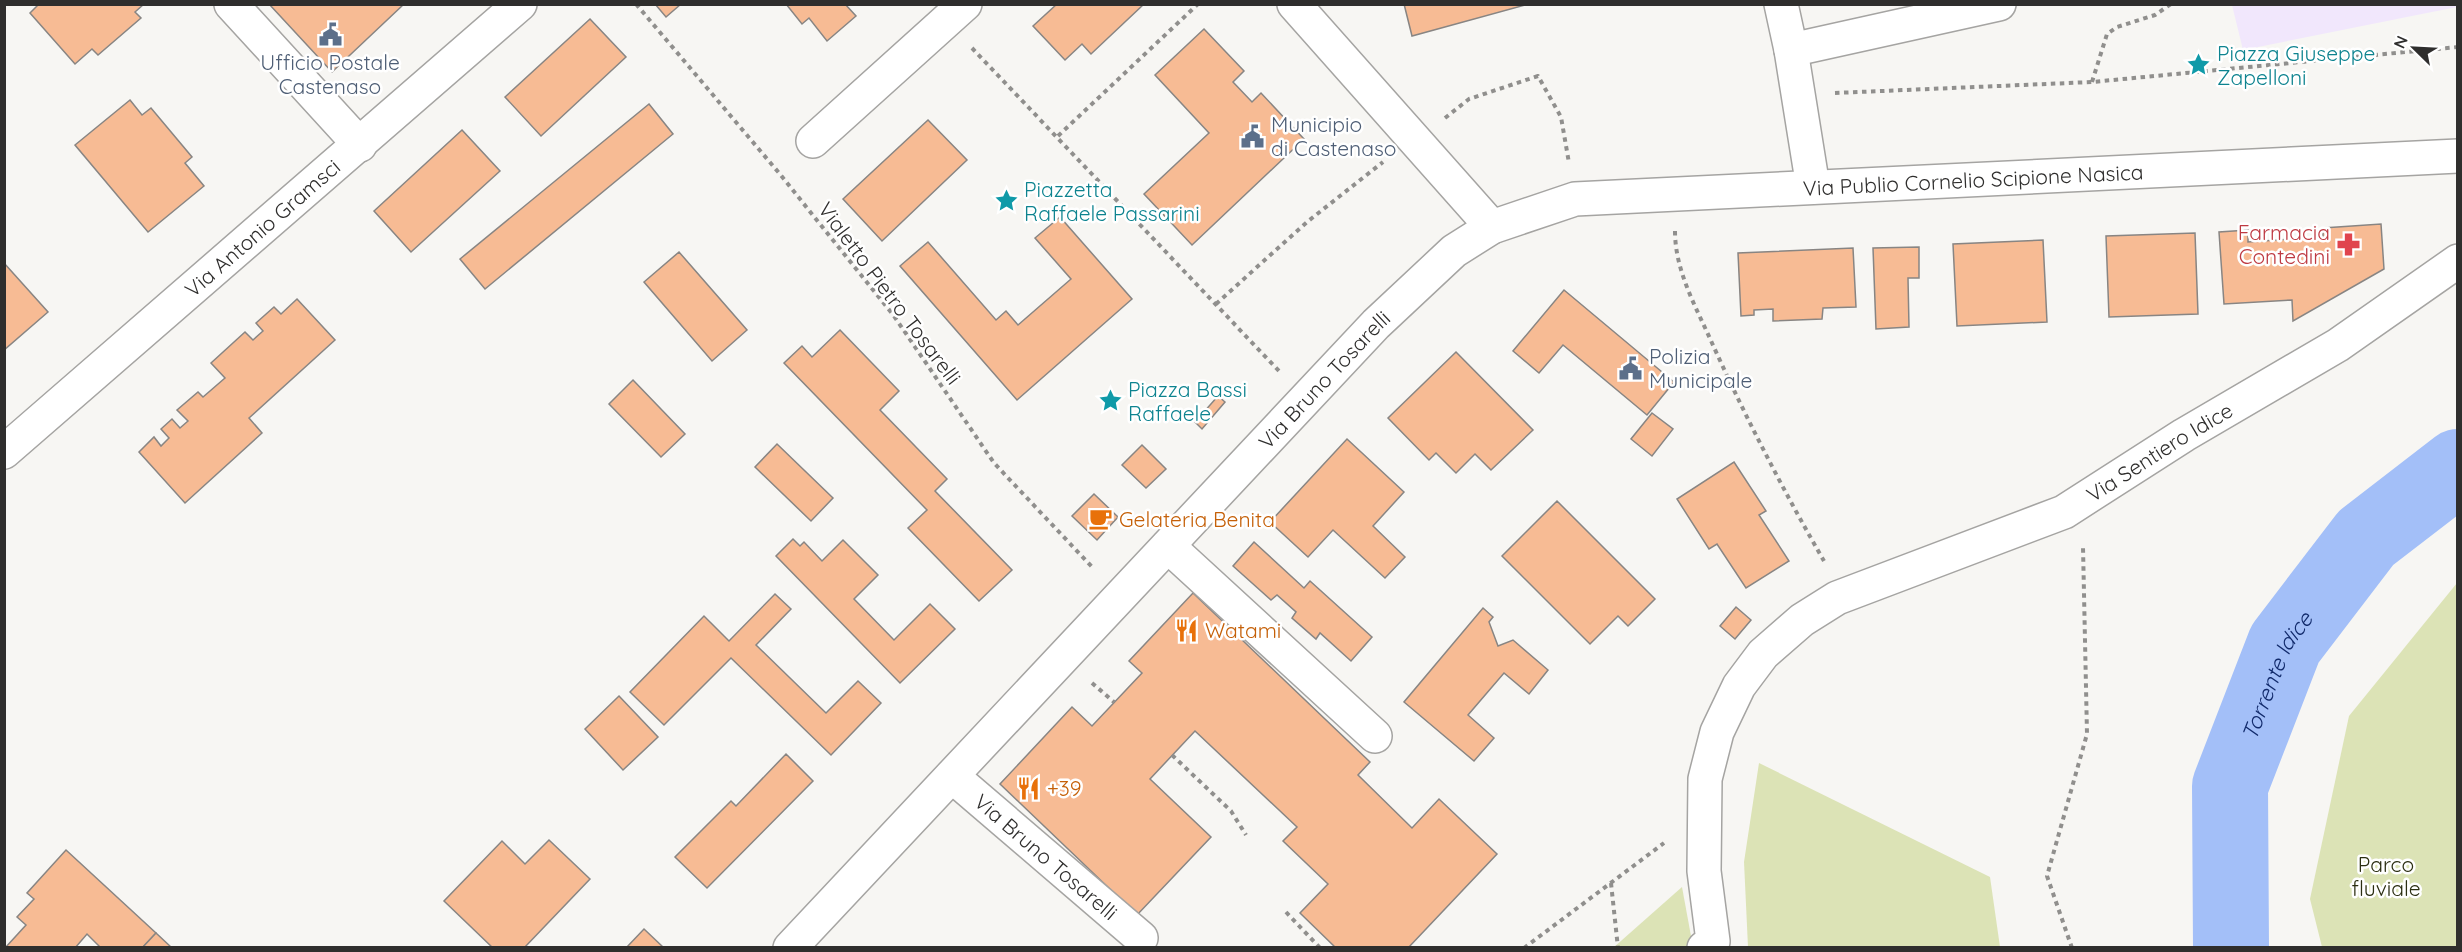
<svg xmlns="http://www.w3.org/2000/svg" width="2462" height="952" font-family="Quicksand,sans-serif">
  <rect width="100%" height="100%" fill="#f7f6f3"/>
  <path fill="#f1e7fc" d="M2457,4V7L2243,50L2232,5Z"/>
  <g fill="#dce3b6">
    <path d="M2457,583V947H2322L2310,899L2349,716Z"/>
    <path d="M1759,763L1990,877L2000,947H1748L1744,862Z"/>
    <path d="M1682,887L1693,947L1613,948Z"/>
  </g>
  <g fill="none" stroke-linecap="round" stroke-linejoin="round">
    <path stroke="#a3bff8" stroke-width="76" id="s1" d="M2231,948L2230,786L2285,644L2366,538L2458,467"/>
  </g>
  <g fill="#f7bb94" stroke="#888583" stroke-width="1.5">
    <path d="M39,4H144L135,12L141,18L98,55L92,49L75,64L30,13Z"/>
    <path d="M269,4H404L332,72Z"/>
    <path d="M655,4H681L666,17Z"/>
    <path d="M786,4H845L856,16L827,41L809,18L802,24Z"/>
    <path d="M1057,4H1144L1091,54L1082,44L1065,60L1033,26Z"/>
    <path d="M1404,4H1529L1412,36Z"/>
    <path d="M590,19L626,57L541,136L505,97Z"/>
    <path d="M1204,29L1244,71L1233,82L1252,102L1261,93L1304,139L1192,245L1144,194L1209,133L1155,75Z"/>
    <path d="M130,100L142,115L151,108L192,157L185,163L204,186L148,232L75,145Z"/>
    <path d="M649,104L673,134L485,289L460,259Z"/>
    <path d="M928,120L967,160L882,241L843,199Z"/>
    <path d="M462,130L500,171L411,252L374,211Z"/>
    <path d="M1060,217L1132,299L1017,400L900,266L928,242L996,320L1006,311L1018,325L1071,279L1035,238Z"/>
    <path d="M2381,224L2384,269L2293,321L2292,300L2224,304L2219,232L2248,230V242L2323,237V228Z"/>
    <path d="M2195,233L2198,314L2109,317L2106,236Z"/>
    <path d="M2043,240L2047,322L1957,326L1953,244Z"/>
    <path d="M1919,247V278H1908L1909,327L1876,329L1873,248Z"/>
    <path d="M1853,248L1856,307L1823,308L1822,319L1773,321V309L1754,310V315L1741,316L1738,253Z"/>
    <path d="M679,252L747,330L712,361L644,282Z"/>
    <path d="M4,263L48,312L4,350Z"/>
    <path d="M1564,290L1674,382L1647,415L1563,345L1539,373L1513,351Z"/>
    <path d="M297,299L335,340L249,418L262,433L185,503L139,452L154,437L161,446L169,438L161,429L172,419L180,428L188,421L177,410L198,392L203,397L225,378L211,363L245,332L253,340L263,331L256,323L274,307L281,314Z"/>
    <path d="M840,330L899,391L880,410L947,479L935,491L1012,570L979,601L908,528L927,510L784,363L802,346L812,357Z"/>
    <path d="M1456,352L1533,430L1491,470L1475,454L1456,473L1436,453L1429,460L1388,418Z"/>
    <path d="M633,380L685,434L661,457L609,404Z"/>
    <path d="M1218,396L1225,402L1202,429L1195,422Z"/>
    <path d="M1652,413L1673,429L1652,456L1631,439Z"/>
    <path d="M1347,439L1404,492L1373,526L1405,557L1385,578L1333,530L1308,557L1270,522Z"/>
    <path d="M777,444L833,498L811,521L755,467Z"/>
    <path d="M1142,445L1166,469L1146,488L1122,465Z"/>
    <path d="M1734,462L1766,511L1759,515L1789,561L1746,588L1717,544L1709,549L1677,499Z"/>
    <path d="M1094,494L1118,517L1097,540L1072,516Z"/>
    <path d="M1557,501L1655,599L1628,626L1618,616L1590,644L1502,556Z"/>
    <path d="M793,539L800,546L804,542L822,561L843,540L878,575L854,599L894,640L930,604L955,629L900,683L776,556Z"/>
    <path d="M1254,542L1304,588L1310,581L1372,637L1351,661L1320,633L1316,639L1292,618L1296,612L1277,595L1271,600L1233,566Z"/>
    <path d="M1193,593L1370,762L1358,775L1412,828L1439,799L1497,854L1408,948H1336L1300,913L1328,884L1283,841L1297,827L1195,731L1150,779L1211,837L1137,915L1000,784L1072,707L1092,726L1142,673L1129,661Z"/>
    <path d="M775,594L791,609L756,645L826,713L858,681L881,703L831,755L731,658L664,725L630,692L704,616L729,641Z"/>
    <path d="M1736,607L1751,620L1735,639L1720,626Z"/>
    <path d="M1483,608L1493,617L1489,622L1498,646L1513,640L1548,670L1529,694L1504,673L1468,715L1494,738L1474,761L1404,702Z"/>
    <path d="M619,696L658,737L623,770L585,729Z"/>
    <path d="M786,754L813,781L707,888L675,857L731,801L736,806Z"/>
    <path d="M549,840L590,879L524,948H493L444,901L502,841L525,864Z"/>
    <path d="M66,850L156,933L142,948H101L87,934L75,948H5L26,925L17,917L34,899L27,893Z"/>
    <path d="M644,929L664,948H626Z"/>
    <path d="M156,933L172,948H142Z"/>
  </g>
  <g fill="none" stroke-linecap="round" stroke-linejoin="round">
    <defs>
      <g id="minor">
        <path d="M231,4L360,145"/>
        <path d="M1781,4L1791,50L1813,187"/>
        <path d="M1791,50L1999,4"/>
        <path d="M813,141L965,4"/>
        <path id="s2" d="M4,452L520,4"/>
        <path d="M1168,546L1375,736"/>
        <path id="s3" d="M952,776L1141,938"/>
        <path id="s4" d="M1704,948L1713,941L1704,871L1705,779L1717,732L1739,686L1763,654L1802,620L1837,598L2064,512L2184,435L2338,345L2458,261"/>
      </g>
      <g id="tertiary">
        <path d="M1294,4L1492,227"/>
        <path id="s5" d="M790,948L1376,324L1454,251L1492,227L1575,199L2458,156"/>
      </g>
    </defs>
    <use href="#minor" stroke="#a5a4a2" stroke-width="36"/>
    <use href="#tertiary" stroke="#a5a4a2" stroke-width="36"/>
    <g stroke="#908f8d" stroke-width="4" stroke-dasharray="4.5 4.5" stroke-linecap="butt">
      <path d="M636,4L779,173L894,316L994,463L1093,568"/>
      <path d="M972,48L1279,371"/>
      <path d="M2092,82L2107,34L2117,27L2155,15L2171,4"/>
      <path d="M1835,93L2092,82L2458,47"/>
      <path d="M1445,118L1469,99L1538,76L1561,117L1569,163"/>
      <path d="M1058,136L1198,4"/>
      <path d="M1675,231C1675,271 1696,307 1712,343C1746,418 1783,490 1824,561"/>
      <path d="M1216,304L1307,222L1383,162"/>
      <path d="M1092,683L1114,702"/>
      <path d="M1172,755L1231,811L1246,835"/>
      <path d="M1611,883L1618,948"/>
      <path d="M1286,912L1320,948"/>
      <path d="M1524,948L1664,843"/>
      <path d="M2072,948L2047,876L2087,734L2083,547"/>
    </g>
    <use href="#minor" stroke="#fff" stroke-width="33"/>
    <use href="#tertiary" stroke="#fff" stroke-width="33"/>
  </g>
  <defs>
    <symbol id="civic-bare" viewBox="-9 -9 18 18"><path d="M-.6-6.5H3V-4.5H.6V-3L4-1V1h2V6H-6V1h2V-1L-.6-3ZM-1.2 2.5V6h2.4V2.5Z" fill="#5c6f8a" stroke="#fff" stroke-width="2.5" paint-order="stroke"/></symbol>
    <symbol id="sight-bare" viewBox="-9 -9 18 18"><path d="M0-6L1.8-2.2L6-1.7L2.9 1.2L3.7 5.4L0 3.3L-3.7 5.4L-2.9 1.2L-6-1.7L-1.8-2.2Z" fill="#0f9aa8" stroke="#fff" stroke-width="2.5" paint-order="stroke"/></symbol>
    <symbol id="pharmacy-bare" viewBox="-9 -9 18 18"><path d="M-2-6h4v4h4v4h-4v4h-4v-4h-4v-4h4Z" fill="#e0444e" stroke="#fff" stroke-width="2.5" paint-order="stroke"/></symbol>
    <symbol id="cafe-bare" viewBox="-9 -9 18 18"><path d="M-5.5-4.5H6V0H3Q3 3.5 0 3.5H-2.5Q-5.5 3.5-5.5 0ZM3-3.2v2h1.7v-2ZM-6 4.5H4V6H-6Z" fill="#e8710a" stroke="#fff" stroke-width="2.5" paint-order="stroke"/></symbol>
    <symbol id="restaurant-bare" viewBox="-9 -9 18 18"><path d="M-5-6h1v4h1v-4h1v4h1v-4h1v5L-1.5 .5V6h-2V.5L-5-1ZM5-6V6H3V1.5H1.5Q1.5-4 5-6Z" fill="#e8710a" stroke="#fff" stroke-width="2.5" paint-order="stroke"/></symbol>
  </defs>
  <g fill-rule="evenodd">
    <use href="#civic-bare" x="314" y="18" width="33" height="33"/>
    <use href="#sight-bare" x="2182" y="48" width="33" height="33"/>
    <use href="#civic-bare" x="1236" y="120" width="33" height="33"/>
    <use href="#sight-bare" x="990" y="184" width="33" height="33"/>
    <use href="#pharmacy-bare" x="2332" y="228" width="33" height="33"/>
    <use href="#civic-bare" x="1614" y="352" width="33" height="33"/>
    <use href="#sight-bare" x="1094" y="384" width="33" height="33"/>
    <use href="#cafe-bare" x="1084" y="502" width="33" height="33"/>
    <use href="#restaurant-bare" x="1170" y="614" width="33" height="33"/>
    <use href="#restaurant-bare" x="1012" y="772" width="33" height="33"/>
  </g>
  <g text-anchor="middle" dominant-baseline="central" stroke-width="5" stroke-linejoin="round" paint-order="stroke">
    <g font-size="21" fill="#0d838f" stroke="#fff" text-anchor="start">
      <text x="2217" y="53">Piazza Giuseppe<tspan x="2217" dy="24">Zapelloni</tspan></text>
      <text x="1024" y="189">Piazzetta<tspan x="1024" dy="24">Raffaele Passarini</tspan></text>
      <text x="1128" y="389">Piazza Bassi<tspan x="1128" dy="24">Raffaele</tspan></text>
    </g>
    <g font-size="21" fill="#4e5e75" stroke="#fff" text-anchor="start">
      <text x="330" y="62" text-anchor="middle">Ufficio Postale<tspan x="330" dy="24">Castenaso</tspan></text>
      <text x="1271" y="124">Municipio<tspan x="1271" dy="24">di Castenaso</tspan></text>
      <text x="1649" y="356">Polizia<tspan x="1649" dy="24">Municipale</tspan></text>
    </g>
    <g font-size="21" fill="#2f2e2d" stroke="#fff">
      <text stroke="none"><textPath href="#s5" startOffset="1494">Via Publio Cornelio Scipione Nasica</textPath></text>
      <text stroke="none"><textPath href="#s2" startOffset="342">Via Antonio Gramsci</textPath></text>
      <text transform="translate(890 293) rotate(53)">Vialetto Pietro Tosarelli</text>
      <text stroke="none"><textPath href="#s5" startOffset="780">Via Bruno Tosarelli</textPath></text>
      <text stroke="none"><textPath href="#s4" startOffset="762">Via Sentiero Idice</textPath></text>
      <text stroke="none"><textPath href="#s3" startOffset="124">Via Bruno Tosarelli</textPath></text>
    </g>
    <g font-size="21" fill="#be3a42" stroke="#fff" text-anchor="end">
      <text x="2330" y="232">Farmacia<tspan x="2330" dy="24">Contedini</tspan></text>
    </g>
    <g font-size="21" fill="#c56008" stroke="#fff" text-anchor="start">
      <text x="1119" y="519">Gelateria Benita</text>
      <text x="1205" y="630">Watami</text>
      <text x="1047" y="788">+39</text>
    </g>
    <g font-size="21" fill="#2b2e11" stroke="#fff">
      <text x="2386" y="864">Parco<tspan x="2386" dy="24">fluviale</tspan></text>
    </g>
    <g font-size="22" font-style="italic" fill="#122b6c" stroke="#fff">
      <text stroke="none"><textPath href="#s1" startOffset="282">Torrente Idice</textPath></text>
    </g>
  </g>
  <rect width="2462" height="952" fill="none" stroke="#2f2e2d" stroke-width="12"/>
  <g transform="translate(2414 48) rotate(294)" stroke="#ffffff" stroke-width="4.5" paint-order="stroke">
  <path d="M0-4.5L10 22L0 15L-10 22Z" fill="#2f2e2d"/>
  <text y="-9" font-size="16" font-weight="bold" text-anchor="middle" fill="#2f2e2d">N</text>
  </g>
</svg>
